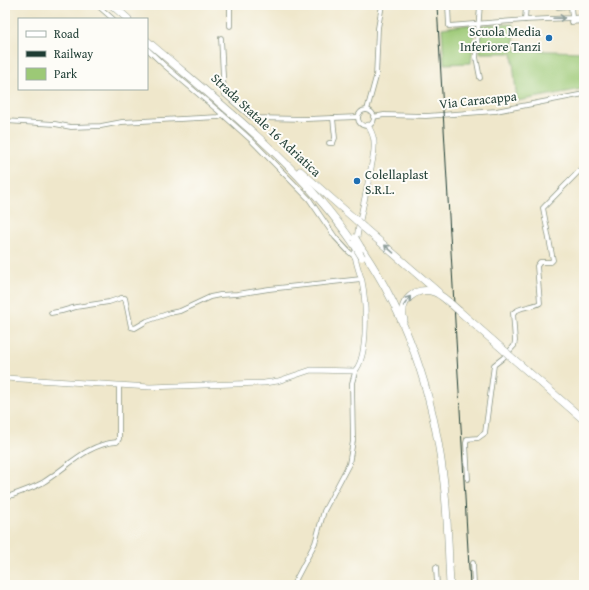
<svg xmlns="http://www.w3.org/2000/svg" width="589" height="590" font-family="'Gentium Book Plus',serif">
  <rect width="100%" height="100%" fill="#fdfcf7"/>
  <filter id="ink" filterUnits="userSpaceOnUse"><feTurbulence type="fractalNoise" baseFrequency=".025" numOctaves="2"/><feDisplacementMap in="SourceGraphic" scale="8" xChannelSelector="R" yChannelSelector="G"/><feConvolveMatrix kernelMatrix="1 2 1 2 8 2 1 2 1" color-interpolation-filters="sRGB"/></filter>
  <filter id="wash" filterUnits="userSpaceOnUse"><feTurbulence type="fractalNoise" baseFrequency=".012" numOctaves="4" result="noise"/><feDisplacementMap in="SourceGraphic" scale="16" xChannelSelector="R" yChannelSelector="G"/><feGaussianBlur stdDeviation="0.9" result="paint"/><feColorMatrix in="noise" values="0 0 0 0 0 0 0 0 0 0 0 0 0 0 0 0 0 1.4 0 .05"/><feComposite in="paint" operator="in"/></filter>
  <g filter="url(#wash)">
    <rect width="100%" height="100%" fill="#efe7cb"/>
    <g fill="#9cc976" stroke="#5e8355">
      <path d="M473,24V26L475,27L471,63L444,64L442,28Z"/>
      <path d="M513,24L515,50L584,52V87L582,89L517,101L512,53H480L481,25Z"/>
    </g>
  </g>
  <g filter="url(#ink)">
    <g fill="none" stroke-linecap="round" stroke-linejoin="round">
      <defs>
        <g id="minor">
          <path d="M97,5L113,19"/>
          <path d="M230,5V26"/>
          <path d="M448,5L449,26L525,20L572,18L571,6"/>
          <path d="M480,5L476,57L480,78"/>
          <path d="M557,5L558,7L579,5"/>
          <path d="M584,17L572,18L571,22L584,21"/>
          <path d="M525,20L526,5"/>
          <path d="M221,38L224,94L251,117L254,118L307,119L358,117"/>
          <path d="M147,49L165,66L222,114L251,140L309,199L335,237L349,252L355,257"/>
          <path d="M367,110L376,77L378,28L382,5"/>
          <circle cx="366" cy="118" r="8"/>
          <path d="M373,117L384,115L426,116L496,111L584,94"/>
          <path d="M5,121L55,124L71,127L101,126L122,122L219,117L222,114"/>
          <path d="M329,143H333L335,138L333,118"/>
          <path d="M51,313L62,311L76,307L109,302L121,298H125L131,327L135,328L147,321L170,313L180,311L210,297L220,295L237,294L269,289L361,279"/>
          <path d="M468,479L466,443L467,439L478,438L485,433L494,365L503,358L514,346L515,341L513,313C520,306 531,308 540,303L537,266L540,262H551L553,260L543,208L584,166"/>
          <path d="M5,498C17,493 31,489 42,483C67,468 86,444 117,442L119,439V386"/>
          <path d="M473,563L474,585"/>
          <path d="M436,567L437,585"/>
          <path d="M293,585L315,543L324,511L349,464L353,441L352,383L356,369"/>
        </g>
        <path id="tertiary" d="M5,378L150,387L264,383L278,381L311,370L355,371C369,355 366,301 362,281C360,274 355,261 355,254C357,227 365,200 370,173C372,163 375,152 374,142C374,136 371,131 368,125"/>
        <g id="trunk">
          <path d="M112,5L128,19"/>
          <path d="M147,41C220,104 299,164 354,244"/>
          <path d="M300,171L357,221"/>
          <path d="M363,227L438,292"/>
          <path d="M361,248C407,315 433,395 443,475C448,512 448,549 450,585"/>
          <path d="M459,311L506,352"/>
          <path d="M404,320C397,303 416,285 434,292C440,294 445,299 450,303"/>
          <path d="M510,356L584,420"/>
        </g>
      </defs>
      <use href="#minor" stroke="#879280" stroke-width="5.5"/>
      <use href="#tertiary" stroke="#879280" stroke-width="6"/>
      <use href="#trunk" stroke="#879280" stroke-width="8"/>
      <use href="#minor" stroke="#fff" stroke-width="4"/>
      <use href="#tertiary" stroke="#fff" stroke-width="5"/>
      <use href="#trunk" stroke="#fff" stroke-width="7"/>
      <path stroke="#1f3d34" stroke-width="1" d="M437,5L470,585"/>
      <defs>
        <g id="trunk-bridge">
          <path d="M357,221L363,227"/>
          <path d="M355,238L361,248"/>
          <path d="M354,244L362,257"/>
          <path d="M450,303L459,311"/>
          <path d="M506,352L510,356"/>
        </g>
      </defs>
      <use href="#trunk-bridge" stroke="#879280" stroke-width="8" stroke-linecap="butt"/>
      <use href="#trunk-bridge" stroke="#fff" stroke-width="7"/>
    </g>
    <defs><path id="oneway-shaft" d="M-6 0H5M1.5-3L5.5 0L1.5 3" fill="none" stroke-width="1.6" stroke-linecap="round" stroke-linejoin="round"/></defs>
    <g stroke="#8f9e9a">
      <use href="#oneway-shaft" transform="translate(559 18) rotate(-2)"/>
      <use href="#oneway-shaft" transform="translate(389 249) rotate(-139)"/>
      <use href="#oneway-shaft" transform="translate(407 301) rotate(-55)"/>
    </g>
  </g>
  <g fill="#1f6fb2" stroke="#fdfcf7" stroke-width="1.5">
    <circle cx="549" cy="38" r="4"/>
    <circle cx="357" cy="181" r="4"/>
  </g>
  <g text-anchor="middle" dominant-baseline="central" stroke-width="4" stroke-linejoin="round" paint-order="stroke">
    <g font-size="13" fill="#1f3d34" stroke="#fdfcf7" text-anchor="end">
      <text x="541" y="31">Scuola Media<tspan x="541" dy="15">Inferiore Tanzi</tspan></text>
      <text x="365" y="174" text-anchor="start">Colellaplast<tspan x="365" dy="15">S.R.L.</tspan></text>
    </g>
    <g font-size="13" fill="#1f3d34" stroke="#fdfcf7">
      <text transform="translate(478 100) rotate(-6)">Via Caracappa</text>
      <text transform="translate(266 125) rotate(43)">Strada Statale 16 Adriatica</text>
    </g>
  </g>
  <rect width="589" height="590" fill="none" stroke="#fdfcf7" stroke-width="20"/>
  <rect x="18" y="18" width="130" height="72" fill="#fdfcf7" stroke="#a4b0a9"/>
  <rect x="26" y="31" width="20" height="6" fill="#ffffff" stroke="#a4b0a9"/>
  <text x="54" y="38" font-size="12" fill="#1f3d34">Road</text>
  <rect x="26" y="51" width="20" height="6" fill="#1f3d34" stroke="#a4b0a9"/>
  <text x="54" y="58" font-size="12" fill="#1f3d34">Railway</text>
  <rect x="26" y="68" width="20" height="12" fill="#9cc976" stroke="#a4b0a9"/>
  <text x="54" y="78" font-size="12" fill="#1f3d34">Park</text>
</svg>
